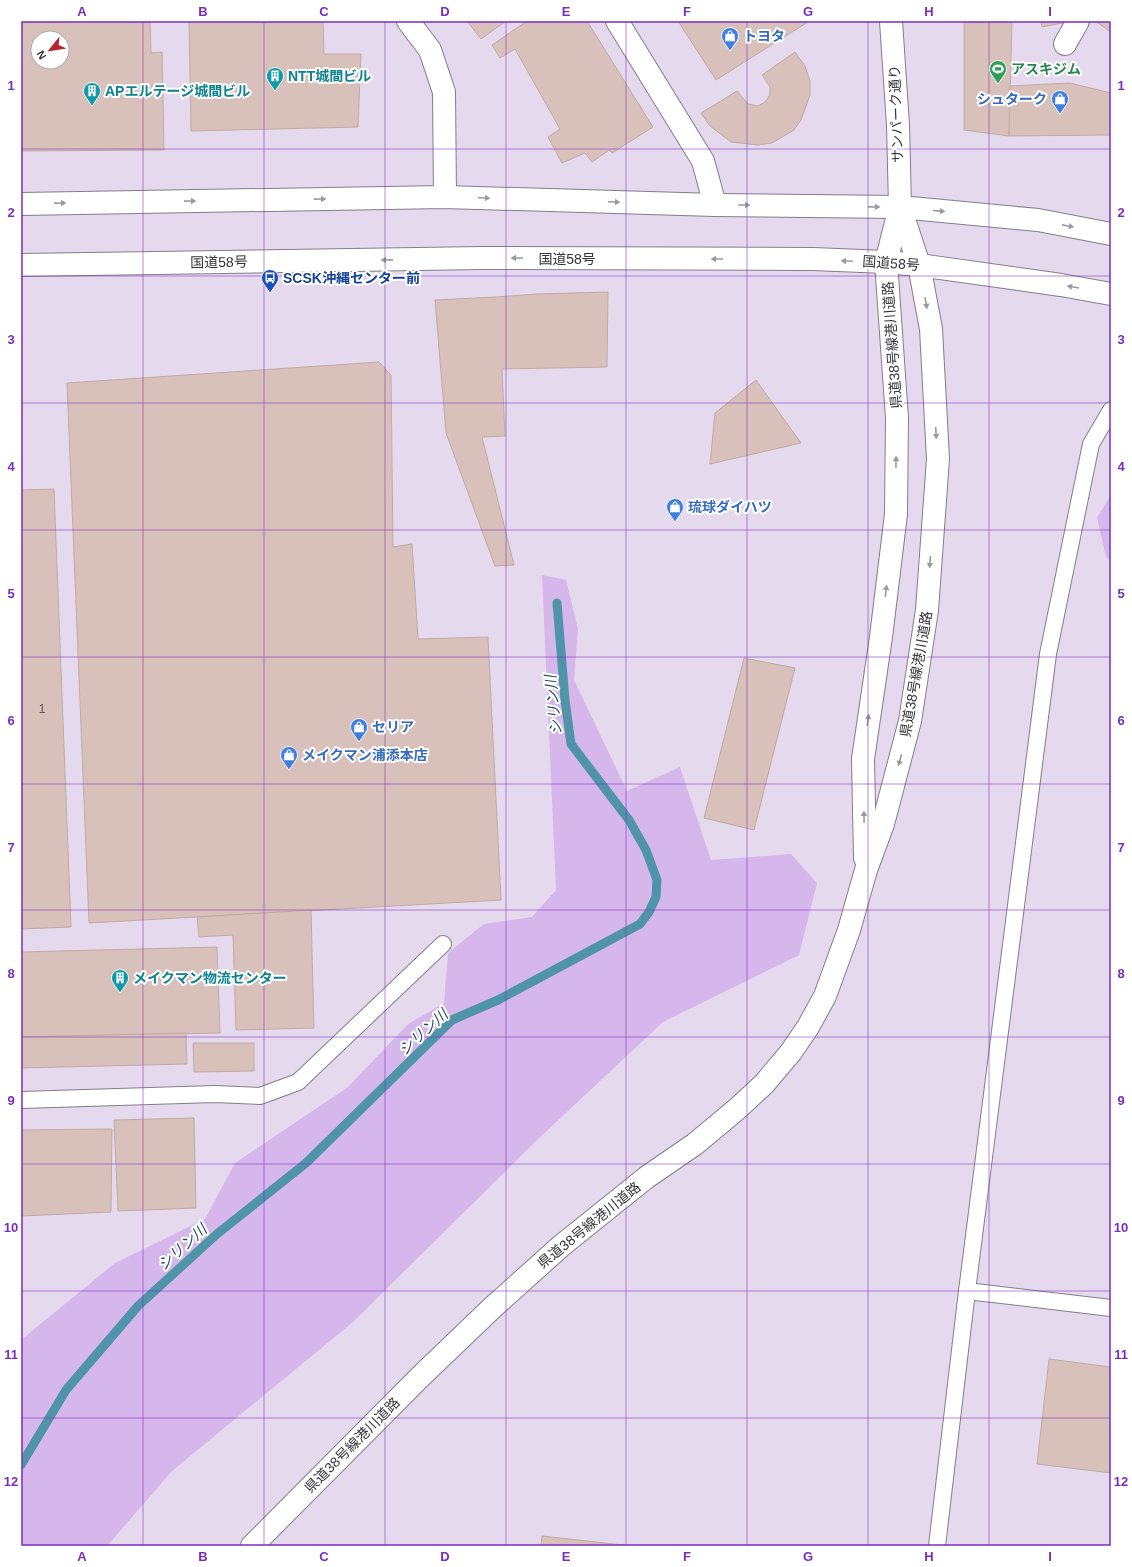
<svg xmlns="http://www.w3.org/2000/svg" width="1132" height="1567" font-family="Arial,'Noto Sans JP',sans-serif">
  <rect width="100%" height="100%" fill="#e5daed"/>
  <g fill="#d5b7eb">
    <path d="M1111,495V561L1106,557L1097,518Z"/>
    <path d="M542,575L566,580L578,629L574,680L627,791L680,767L711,860L791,854L817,883L799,955L663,1022L537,1140L353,1322L172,1471L107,1546H21V1340L115,1263L205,1219L235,1163L348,1087L408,1024L444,1003L448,953L484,924L532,917L556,890Z"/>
  </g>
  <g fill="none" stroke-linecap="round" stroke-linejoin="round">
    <path stroke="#5094aa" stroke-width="9" d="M21,1465L66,1390L138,1306L217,1234L306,1163L452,1020L498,1000L640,924L649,912L656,897L657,880L646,850L629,820L571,744L565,700L557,603"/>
  </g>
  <g fill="#d8c1bb" stroke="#c0aaa4" fill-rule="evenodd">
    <path d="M21,21H150L151,53L162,52L164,150L21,151ZM38,38H62V62H38Z"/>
    <path d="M189,21H323L324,54H361L358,127L191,131Z"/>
    <path d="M467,21H506L481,39Z"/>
    <path d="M527,21H587L653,127L612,153L609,150L592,162L585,153L562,163L548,137L560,129L515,49L500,58L492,45Z"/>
    <path d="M678,21H807L808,22L716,80Z"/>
    <path d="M964,21H1012L1009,136L964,130Z"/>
    <path d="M1041,21H1068V22L1042,27Z"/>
    <path d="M1095,21H1111V32Z"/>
    <path d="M795,52L805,66L810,81V95L801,120L794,130L772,143L758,145L731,142L710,126L701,113L737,91L748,104L758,106L765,102L770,95V87L762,75Z"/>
    <path d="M1070,83L1111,93V135L1009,136L1010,86Z"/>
    <path d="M608,292L607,367L502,369L505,436L482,437L514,565L495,566L446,433L435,300L496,297L537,294Z"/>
    <path d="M379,362L391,375L393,547L412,544L418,639L488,637L501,900L89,923L67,383Z"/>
    <path d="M756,380L801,443L710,464L715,413Z"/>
    <path d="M54,489L71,927L21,929V490Z"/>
    <path d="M744,658L795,668L754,830L704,818Z"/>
    <path d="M311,910L314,1028L236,1030L233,935L199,937L197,917Z"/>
    <path d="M217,947L220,1033L21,1037V952Z"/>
    <path d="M186,1033L187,1064L21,1068V1037Z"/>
    <path d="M193,1043H254V1071L194,1072Z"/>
    <path d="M194,1118L196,1208L118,1211L114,1120Z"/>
    <path d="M112,1129L111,1212L21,1216V1130Z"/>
    <path d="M1049,1359L1111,1367V1473L1037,1464Z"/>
    <path d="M542,1536L632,1546H541Z"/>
  </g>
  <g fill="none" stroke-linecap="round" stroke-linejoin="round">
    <defs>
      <g id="lane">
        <path d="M21,1100L215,1094L260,1096L298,1082L443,944"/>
        <path d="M967,1291L1111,1308"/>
        <path d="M937,1546L967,1291L1048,654L1091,444L1111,410"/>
      </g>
      <g id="street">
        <path d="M408,21L430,50L444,92L445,197"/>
        <path d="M617,21L703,161L715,205"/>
        <path d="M1065,44L1078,21"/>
      </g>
      <path id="secondary" d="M891,21L898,125L900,207"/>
      <g id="primary">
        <path d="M865,858L863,759L881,637L896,514L897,418L886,262L900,207"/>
        <path d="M252,1546L420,1377L492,1308L561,1246L647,1177L695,1144L737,1109L764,1084L791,1052L808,1027L825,996L849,930L866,870L883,824L910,721L927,610L938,459L931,329L919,265L900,207"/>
      </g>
      <g id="highway">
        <path d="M21,204L445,197L715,205L900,207L1038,220L1111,234"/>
        <path d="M21,265L482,258L813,259L886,262L919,265L1061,285L1111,294"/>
      </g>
    </defs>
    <use href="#lane" stroke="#867c8d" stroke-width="18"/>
    <use href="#street" stroke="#867c8d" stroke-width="24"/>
    <use href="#secondary" stroke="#867c8d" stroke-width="24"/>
    <use href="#primary" stroke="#867c8d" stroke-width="24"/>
    <use href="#highway" stroke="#867c8d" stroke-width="24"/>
    <use href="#lane" stroke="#fff" stroke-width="16"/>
    <use href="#street" stroke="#fff" stroke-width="22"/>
    <use href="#secondary" stroke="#fff" stroke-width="22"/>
    <use href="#primary" stroke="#fff" stroke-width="22"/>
    <use href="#highway" stroke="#fff" stroke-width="22"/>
  </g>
  <defs><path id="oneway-solid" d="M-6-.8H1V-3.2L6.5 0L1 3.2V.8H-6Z"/></defs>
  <g fill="#9b999d">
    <use href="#oneway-solid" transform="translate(484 198) rotate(2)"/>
    <use href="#oneway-solid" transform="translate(320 199) rotate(-1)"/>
    <use href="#oneway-solid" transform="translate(190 201) rotate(-1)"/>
    <use href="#oneway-solid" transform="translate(614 202) rotate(2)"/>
    <use href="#oneway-solid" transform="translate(60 203) rotate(-1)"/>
    <use href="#oneway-solid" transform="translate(744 205)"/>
    <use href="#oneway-solid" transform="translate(874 207) rotate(1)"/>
    <use href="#oneway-solid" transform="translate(939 211) rotate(5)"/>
    <use href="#oneway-solid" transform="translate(1068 226) rotate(11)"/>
    <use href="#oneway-solid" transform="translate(517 258) rotate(-180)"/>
    <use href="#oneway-solid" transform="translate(717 259) rotate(-180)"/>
    <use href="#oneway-solid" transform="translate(387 260) rotate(179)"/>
    <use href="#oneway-solid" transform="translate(847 261) rotate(-178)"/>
    <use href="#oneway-solid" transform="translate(1073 287) rotate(-170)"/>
    <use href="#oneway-solid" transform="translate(926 303) rotate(80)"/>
    <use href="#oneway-solid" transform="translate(936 433) rotate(87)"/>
    <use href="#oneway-solid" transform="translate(896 462) rotate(-89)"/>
    <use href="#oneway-solid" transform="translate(930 562) rotate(94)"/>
    <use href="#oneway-solid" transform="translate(886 591) rotate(-83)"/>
    <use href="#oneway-solid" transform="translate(868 720) rotate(-82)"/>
    <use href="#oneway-solid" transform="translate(900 760) rotate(105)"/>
    <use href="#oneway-solid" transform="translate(864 817) rotate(-91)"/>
  </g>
  <path fill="none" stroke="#7b2cbf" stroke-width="1" stroke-opacity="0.55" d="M143,21V1546M264,21V1546M385,21V1546M506,21V1546M626,21V1546M747,21V1546M868,21V1546M989,21V1546M21,149H1111M21,276H1111M21,403H1111M21,530H1111M21,657H1111M21,784H1111M21,910H1111M21,1037H1111M21,1164H1111M21,1291H1111M21,1418H1111"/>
  <defs>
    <symbol id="shop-pin" viewBox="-11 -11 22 30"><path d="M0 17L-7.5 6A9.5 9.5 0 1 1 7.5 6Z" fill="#3f7fe0" stroke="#fff"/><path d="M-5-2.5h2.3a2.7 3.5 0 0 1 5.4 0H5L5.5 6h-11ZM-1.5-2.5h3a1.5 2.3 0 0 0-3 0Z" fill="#fff"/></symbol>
    <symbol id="stadium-pin" viewBox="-11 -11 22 30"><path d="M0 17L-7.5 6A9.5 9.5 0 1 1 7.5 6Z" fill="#2e9e5b" stroke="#fff"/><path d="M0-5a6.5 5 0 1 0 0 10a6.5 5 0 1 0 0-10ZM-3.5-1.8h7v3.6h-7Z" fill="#fff"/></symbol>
    <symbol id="building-pin" viewBox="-11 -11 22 30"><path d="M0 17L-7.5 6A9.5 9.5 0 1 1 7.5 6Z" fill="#0f9aa8" stroke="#fff"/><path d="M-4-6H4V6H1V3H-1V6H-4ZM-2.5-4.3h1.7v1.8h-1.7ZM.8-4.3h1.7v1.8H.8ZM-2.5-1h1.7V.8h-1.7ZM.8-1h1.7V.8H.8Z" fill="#fff"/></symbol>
    <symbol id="bus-pin" viewBox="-11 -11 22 30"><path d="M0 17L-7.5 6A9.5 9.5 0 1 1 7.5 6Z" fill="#1a4fb4" stroke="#fff"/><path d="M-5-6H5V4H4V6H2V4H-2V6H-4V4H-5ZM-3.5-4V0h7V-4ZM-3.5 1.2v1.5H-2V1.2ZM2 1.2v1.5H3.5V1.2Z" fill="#fff"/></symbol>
  </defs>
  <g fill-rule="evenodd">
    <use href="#shop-pin" x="720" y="26" width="20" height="27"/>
    <use href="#stadium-pin" x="988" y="59" width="20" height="27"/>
    <use href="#building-pin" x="265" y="66" width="20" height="27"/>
    <use href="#building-pin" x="82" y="81" width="20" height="27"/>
    <use href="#shop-pin" x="1050" y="89" width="20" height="27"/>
    <use href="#bus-pin" x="260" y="268" width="20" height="27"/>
    <use href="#shop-pin" x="665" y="497" width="20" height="27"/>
    <use href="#shop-pin" x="349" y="717" width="20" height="27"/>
    <use href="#shop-pin" x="279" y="745" width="20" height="27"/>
    <use href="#building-pin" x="110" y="968" width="20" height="27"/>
  </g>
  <g text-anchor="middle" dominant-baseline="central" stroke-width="4" stroke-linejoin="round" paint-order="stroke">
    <g font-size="12" fill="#5f565b">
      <text x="42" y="709">1</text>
    </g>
    <g font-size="14" font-weight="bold" fill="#366cbe" stroke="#fff" text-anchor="start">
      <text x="743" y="36">トヨタ</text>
      <text x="1047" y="99" text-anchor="end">シュターク</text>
      <text x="688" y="507">琉球ダイハツ</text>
      <text x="372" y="727">セリア</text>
      <text x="302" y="755">メイクマン浦添本店</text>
    </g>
    <g font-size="14" font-weight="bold" fill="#27864d" stroke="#fff" text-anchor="start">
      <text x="1011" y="69">アスキジム</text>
    </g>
    <g font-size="14" font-weight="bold" fill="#0d838f" stroke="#fff" text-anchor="start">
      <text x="288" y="76">NTT城間ビル</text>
      <text x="105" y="91">APエルテージ城間ビル</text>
      <text x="133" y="978">メイクマン物流センター</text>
    </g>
    <g font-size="14" fill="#37333b" stroke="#fff">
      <text transform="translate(896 114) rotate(-92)">サンパーク通り</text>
      <text x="567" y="259">国道58号</text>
      <text transform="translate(219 262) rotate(-1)">国道58号</text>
      <text transform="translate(891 263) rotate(4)">国道58号</text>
      <text transform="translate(892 345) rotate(-94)">県道38号線港川道路</text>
      <text transform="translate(916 674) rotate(-80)">県道38号線港川道路</text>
      <text transform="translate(589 1225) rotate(-39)">県道38号線港川道路</text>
      <text transform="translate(352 1445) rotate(-45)">県道38号線港川道路</text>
    </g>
    <g font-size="14" font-weight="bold" fill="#164399" stroke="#fff" text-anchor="start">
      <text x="283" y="278">SCSK沖縄センター前</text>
    </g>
    <g font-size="15" font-style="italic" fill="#234e5a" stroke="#fff">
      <text transform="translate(553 705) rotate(-96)">シリン川</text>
      <text transform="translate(423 1032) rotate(-42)">シリン川</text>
      <text transform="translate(182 1247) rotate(-42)">シリン川</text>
    </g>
  </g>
  <rect width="1132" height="1567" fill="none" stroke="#ffffff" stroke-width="44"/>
  <g transform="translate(50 50) rotate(240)"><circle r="19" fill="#ffffff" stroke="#afadb1"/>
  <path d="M0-3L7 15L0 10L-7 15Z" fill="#b62432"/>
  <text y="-6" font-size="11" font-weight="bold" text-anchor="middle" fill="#37333b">N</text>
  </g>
  <rect x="22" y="22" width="1088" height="1523" fill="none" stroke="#7b2cbf" stroke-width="1.5"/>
  <g font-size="13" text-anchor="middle" font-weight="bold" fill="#7b2cbf">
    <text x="82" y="16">A</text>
    <text x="203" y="16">B</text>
    <text x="324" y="16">C</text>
    <text x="445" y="16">D</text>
    <text x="566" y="16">E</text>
    <text x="687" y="16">F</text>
    <text x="808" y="16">G</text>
    <text x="929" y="16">H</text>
    <text x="1050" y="16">I</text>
    <text x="11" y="90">1</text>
    <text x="1121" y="90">1</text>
    <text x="11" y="217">2</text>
    <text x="1121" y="217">2</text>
    <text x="11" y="344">3</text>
    <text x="1121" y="344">3</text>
    <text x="11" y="471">4</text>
    <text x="1121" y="471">4</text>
    <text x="11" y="598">5</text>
    <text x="1121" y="598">5</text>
    <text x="11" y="725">6</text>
    <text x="1121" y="725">6</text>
    <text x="11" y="852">7</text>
    <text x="1121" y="852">7</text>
    <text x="11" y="978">8</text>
    <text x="1121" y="978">8</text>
    <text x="11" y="1105">9</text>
    <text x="1121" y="1105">9</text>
    <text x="11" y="1232">10</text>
    <text x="1121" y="1232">10</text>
    <text x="11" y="1359">11</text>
    <text x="1121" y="1359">11</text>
    <text x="11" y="1486">12</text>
    <text x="1121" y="1486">12</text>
    <text x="82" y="1561">A</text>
    <text x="203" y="1561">B</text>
    <text x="324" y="1561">C</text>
    <text x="445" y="1561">D</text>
    <text x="566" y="1561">E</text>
    <text x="687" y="1561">F</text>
    <text x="808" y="1561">G</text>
    <text x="929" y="1561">H</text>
    <text x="1050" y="1561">I</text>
  </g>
</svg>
